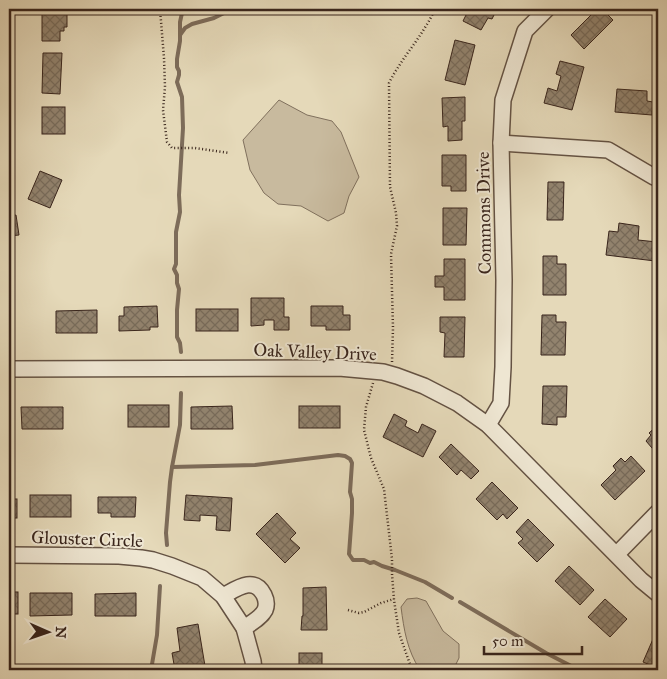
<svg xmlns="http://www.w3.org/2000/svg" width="667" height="679" font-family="'IM FELL Great Primer',serif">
  <defs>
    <pattern id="building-cross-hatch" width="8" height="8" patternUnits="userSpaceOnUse" patternTransform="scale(1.25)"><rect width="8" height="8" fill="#92836e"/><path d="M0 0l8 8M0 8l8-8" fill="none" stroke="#786b5a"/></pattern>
  </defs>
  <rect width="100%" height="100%" fill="#e5d9b9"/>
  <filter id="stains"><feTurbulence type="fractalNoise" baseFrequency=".004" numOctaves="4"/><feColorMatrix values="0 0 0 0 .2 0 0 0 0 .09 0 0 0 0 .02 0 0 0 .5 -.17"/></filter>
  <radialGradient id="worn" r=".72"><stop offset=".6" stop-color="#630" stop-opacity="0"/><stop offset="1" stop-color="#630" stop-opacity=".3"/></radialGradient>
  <g fill="#c8ba9e" stroke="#80705d">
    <path d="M279,100L307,115L332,121L341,132L359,177L349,196L344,213L328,221L301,206L278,204L264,193L250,170L243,140Z"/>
    <path d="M417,598L426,601L443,631L459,644V658L453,670H420C407,650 404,630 401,607L407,599Z"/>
  </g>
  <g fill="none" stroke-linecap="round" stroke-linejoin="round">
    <g stroke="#7d6c5a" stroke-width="4">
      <path d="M180,35L185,28L192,24L214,18L232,9"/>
      <path d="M181,352L180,343L177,337V310L179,289L177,283V275L174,269L176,264V232L180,212L179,195L183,128L182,97L177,82L179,75V71L177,67V59L180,41V22L182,13L181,9"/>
      <path d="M172,467L255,465L338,455L345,456L350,459L352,463L350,492L352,499V513L349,554L353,560H364L370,563L374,562L382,566L395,570L425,582L452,598"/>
      <path d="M167,545L166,533L170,482L172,467L180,425L181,393"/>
      <path d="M460,602L546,653L579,670"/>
      <path d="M151,670L157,635L160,586"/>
    </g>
  </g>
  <g fill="url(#building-cross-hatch)" stroke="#39251c">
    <path d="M42,9H62V11H67V27H64V31H60V41H42Z"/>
    <path d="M469,9H497L492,19L488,18L481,30L463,21Z"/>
    <path d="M597,9H602L613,20L584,49L571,35Z"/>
    <path d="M455,40L475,45L465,85L445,80Z"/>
    <path d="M43,53H62L60,94L42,93Z"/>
    <path d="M560,61L584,67L572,110L544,103L548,88L557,91L561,76L556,74Z"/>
    <path d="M617,89L647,91V101L653,102L652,115L615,112Z"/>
    <path d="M465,97V121H462V140L448,141V126L443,127L442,98Z"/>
    <rect x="42" y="107" width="23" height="27"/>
    <path d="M442,155H466V191H451V186H442Z"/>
    <path d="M40,171L62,180L50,208L28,199Z"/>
    <path d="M548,182H564L563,220H547Z"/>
    <path d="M443,208H467L466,245H443Z"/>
    <path d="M16,215L19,235L9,236V216Z"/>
    <path d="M619,223L639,226L638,240L657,242L655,261L606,255L609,231L618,232Z"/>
    <path d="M543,256H557V264H566V295H543Z"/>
    <path d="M444,259H465V300H444V287H435V276H444Z"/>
    <path d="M251,298H284V317H289V330H274V320H264V325L251,326Z"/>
    <path d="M157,306L158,327H150V330L119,331V316H124V307Z"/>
    <path d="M311,306H343V315H350V330H326V326H311Z"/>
    <rect x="196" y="309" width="42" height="22"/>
    <path d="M97,310V333H56V311Z"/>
    <path d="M542,315H556V322H566L565,355H541Z"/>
    <path d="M440,317H465L464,357H444L445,333L440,332Z"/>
    <path d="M543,386H567L566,417H557V425L542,424Z"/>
    <rect x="128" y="405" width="41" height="22"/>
    <path d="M232,406L233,429H191V407Z"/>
    <rect x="299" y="406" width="41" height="22"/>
    <path d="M21,407H63V429H22Z"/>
    <path d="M394,414L407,421L405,426L418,433L422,424L436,431L423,457L383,437Z"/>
    <path d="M658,425V455L646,441L651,435L649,433Z"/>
    <path d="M451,444L479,471L471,479L461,470L457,475L439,457Z"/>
    <path d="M631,456L645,471L615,500L601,485L616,470L613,466L621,458L625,462Z"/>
    <path d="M492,482L518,508L507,519L503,514L497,520L476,499Z"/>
    <rect x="30" y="495" width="41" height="22"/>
    <path d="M186,495L232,498L230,531L216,530L217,516L200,515V521L184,520Z"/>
    <path d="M98,497H136L135,517H111V513H98Z"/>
    <rect x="9" y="499" width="8" height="19"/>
    <path d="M277,513L296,533L290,539L300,548L285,563L256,534Z"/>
    <path d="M528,519L554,545L537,562L518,543L523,539L516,532Z"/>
    <path d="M569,566L594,590L580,605L555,581Z"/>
    <path d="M326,587L327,630H301L302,616H303V588Z"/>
    <rect x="9" y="592" width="9" height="22"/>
    <path d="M30,593H72V615L30,616Z"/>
    <path d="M136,593V616H95V594Z"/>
    <path d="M605,599L627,619L610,637L588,617Z"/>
    <path d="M198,624L205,666L175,670L172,653L180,651L177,628Z"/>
    <path d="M653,639L658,642V670H653L655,667L643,662Z"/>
    <rect x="299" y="653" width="23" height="17"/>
  </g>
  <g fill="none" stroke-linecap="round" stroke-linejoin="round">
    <defs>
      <g id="street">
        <path d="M501,143L608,150L654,177"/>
        <path d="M9,369L339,368L383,372L397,376L424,386L457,403L488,425L641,580L658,594"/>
        <path d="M488,425L501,403L503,367L504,280L501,143L503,100L525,31L547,9"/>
        <path d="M617,554L658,512"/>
        <path d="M9,555L119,556L141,558L153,560L172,566L202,578L223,596L244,628L253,661L254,670"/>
        <path d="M223,596C236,589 254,575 264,595C266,599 267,605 265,610C261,618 251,623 244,628"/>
      </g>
    </defs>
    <use href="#street" stroke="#645243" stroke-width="18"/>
    <g stroke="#39251c" stroke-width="2.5" stroke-dasharray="1 2.5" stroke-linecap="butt">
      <path d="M160,9L164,58L165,87L163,110L167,142L172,148H195L229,153"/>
      <path d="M392,362L393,328L391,254L397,226L396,213L390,187L389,83C402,57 423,36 435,9"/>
      <path d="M373,383L366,407L364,430L371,458L384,489L392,559V574L394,600L399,633L412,670"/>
      <path d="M348,610L359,613L364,612L381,603L394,599"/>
    </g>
    <use href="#street" stroke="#eee6d2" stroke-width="15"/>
  </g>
  <g text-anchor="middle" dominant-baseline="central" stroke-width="4" stroke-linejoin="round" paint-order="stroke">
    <g font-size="18" fill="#39251c" stroke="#eee6d2">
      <text transform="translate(484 213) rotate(-91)">Commons Drive</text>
      <text transform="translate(315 352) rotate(2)">Oak Valley Drive</text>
      <text transform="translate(87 539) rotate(2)">Glouster Circle</text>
    </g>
  </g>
  <rect width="667" height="679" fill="none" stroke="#e5d9b9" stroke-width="30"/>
  <rect x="10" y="10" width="647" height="659" fill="none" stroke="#39251c" stroke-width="2.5"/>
  <rect x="15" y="15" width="637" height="649" fill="none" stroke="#39251c"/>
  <g transform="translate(48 632) rotate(92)" stroke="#eee6d2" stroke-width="4" paint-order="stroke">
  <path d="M0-4L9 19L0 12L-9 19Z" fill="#39251c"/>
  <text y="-8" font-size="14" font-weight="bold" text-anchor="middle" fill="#39251c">N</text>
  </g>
  <path d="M484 646v8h98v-8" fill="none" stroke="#39251c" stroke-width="2.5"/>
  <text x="492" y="646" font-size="15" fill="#39251c" stroke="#eee6d2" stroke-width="4" paint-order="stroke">50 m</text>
  <rect width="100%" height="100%" filter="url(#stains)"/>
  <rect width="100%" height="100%" fill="url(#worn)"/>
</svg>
